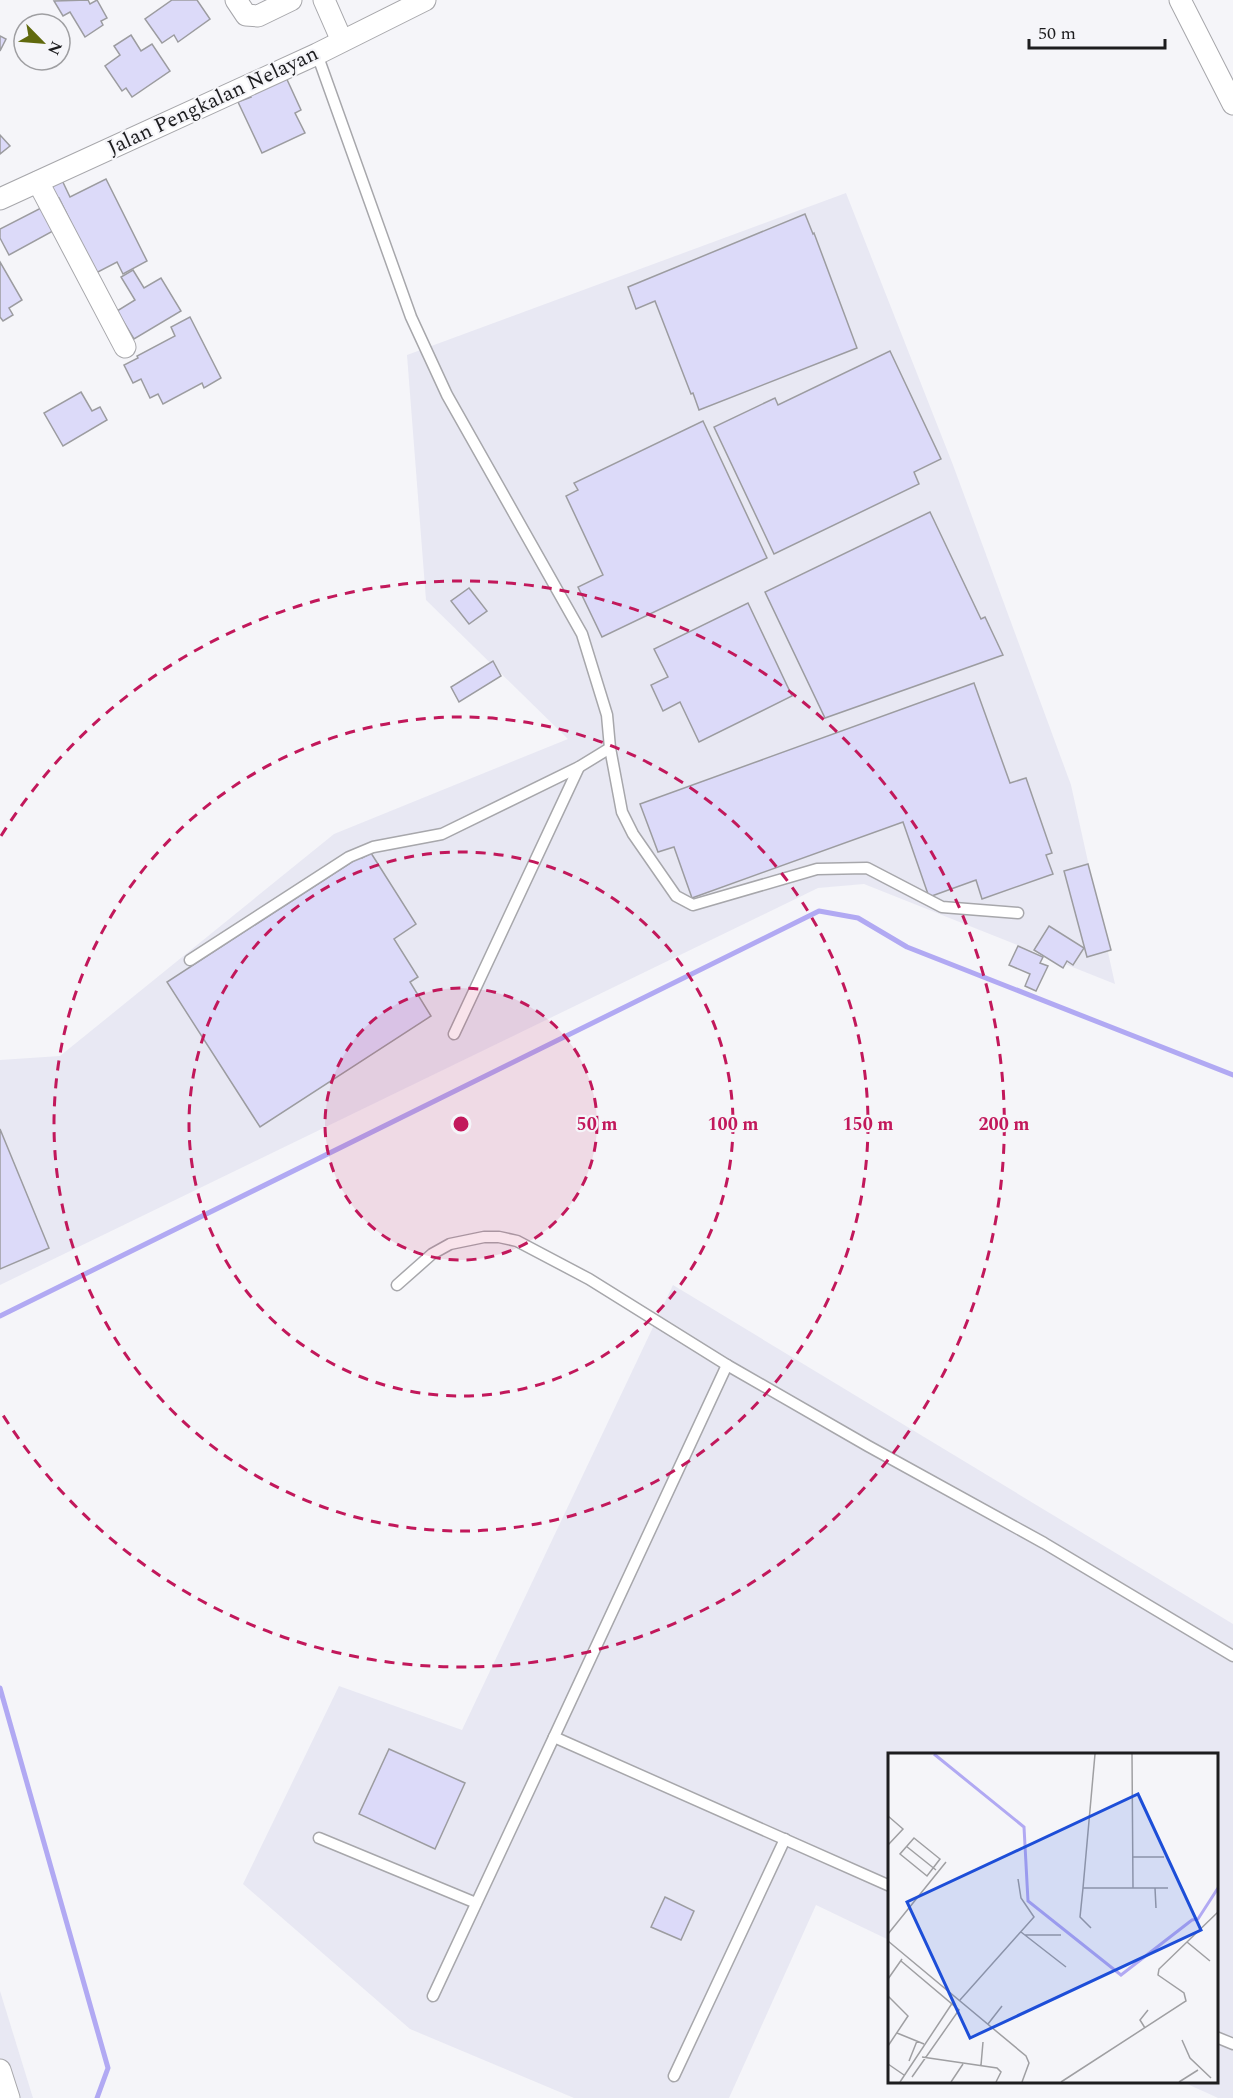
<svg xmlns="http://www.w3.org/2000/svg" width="1233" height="2098" font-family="Spectral,serif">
  <rect width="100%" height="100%" fill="#f5f5f9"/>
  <g fill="#e8e8f3">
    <path d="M846,193L953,465L1071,785L1115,984L864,884L818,888L0,1285V1060L60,1056L334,834L568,739L426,600L407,355Z"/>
    <path d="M673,1285L1233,1624V2098H1218L1183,2082H1216V1754H890L889,1940L816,1905L729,2098H574L410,2029L243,1884L339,1686L462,1730Z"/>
    <path d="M0,1991L33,2098H0Z"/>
  </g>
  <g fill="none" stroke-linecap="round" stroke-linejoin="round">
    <g stroke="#b1a9f3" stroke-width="5">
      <path d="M0,1316L819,911L858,918L907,947L1233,1075"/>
      <path d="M0,1688L108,2068L97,2098"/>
    </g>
  </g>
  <g fill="#dcdaf9" stroke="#9c9ca0" stroke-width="1.5">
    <path d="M88,0L90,4L97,0L107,18L101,21L103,25L85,37L70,12L63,16L54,1Z"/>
    <path d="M172,0H197L210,19L178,42L174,35L162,43L145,19Z"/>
    <path d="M131,35L141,51L152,44L170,71L132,97L126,88L122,91L105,66L120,55L114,46Z"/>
    <path d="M0,36L6,39L0,51Z"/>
    <path d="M284,73L301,110L295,113L305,133L262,153L238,102L251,97L247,90Z"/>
    <path d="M0,135L10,146L0,154Z"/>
    <path d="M60,176L70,197L106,179L147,261L123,274L117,262L96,273L59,198L54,200L46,183Z"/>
    <path d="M41,208L53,231L9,255L0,238V229Z"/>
    <path d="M805,214L813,234L814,233L857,348L699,410L693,393L691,394L655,301L636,309L628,287Z"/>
    <path d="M0,262L22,300L9,308L13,315L3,321L0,317Z"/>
    <path d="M133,270L144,288L161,278L181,311L134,339L117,311L135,300L121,277Z"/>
    <path d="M190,317L221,378L204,388L202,383L163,404L158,394L150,398L141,379L133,383L124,365L138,358L137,356L175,336L171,327Z"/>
    <path d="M890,351L941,459L914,472L919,484L774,554L714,427L775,398L778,405Z"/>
    <path d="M81,392L92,411L100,407L107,420L63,446L44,413Z"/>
    <path d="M703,421L767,558L602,637L578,587L603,575L566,496L578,490L574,483Z"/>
    <path d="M930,512L981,619L985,617L1003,655L825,718L765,592Z"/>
    <path d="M469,588L487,611L469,624L451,601Z"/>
    <path d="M748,603L792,696L699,742L680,702L663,711L651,685L668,677L654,649Z"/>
    <path d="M493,661L501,676L459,702L451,687Z"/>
    <path d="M974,683L1010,783L1026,778L1052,853L1046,855L1053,874L982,899L976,880L929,897L903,822L692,898L674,847L658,852L640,804Z"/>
    <path d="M371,853L416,924L394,939L418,977L410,982L431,1016L260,1127L167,982L361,856L362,858Z"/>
    <path d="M1088,864L1111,950L1087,957L1064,871Z"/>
    <path d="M1049,926L1084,948L1073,965L1067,961L1063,968L1034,950Z"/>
    <path d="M1018,946L1043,957L1040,963L1048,966L1036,991L1025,986L1030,974L1009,965Z"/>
    <path d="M0,1129L49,1248L0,1269Z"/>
    <path d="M389,1749L465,1783L435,1849L359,1814Z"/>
    <path d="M665,1897L694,1911L681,1940L651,1927Z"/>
  </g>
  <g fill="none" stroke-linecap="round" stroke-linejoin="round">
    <defs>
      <g id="service">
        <path d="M317,54L411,317L447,395L582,634L607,715L610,748L622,812L633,834L676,896L693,905L817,869L867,868L942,907L1018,913"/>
        <path d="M190,960L349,857L373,847L442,834L579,767L610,748"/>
        <path d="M454,1034L579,767"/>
        <path d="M397,1285L432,1254L450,1244L484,1237H499L517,1241L589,1279L727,1365"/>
        <path d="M554,1737L727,1365L868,1446L1044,1543L1233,1656"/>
        <path d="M319,1838L476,1903"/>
        <path d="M433,1996L554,1737L890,1886"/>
        <path d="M1216,2037L1233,2044"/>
        <path d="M674,2076L785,1839"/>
      </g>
      <g id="minor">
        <path d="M236,0L246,15L258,16L291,0"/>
        <path d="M324,0L342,41"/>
        <path d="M1180,0L1233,104"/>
        <path d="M38,182L125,347"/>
        <path d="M0,199L317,54L425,0"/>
        <path d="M0,2070L9,2098"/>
      </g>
    </defs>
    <use href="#service" stroke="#a7a7ab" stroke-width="13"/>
    <use href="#minor" stroke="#a7a7ab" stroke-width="23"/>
    <use href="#service" stroke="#fff" stroke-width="10"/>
    <use href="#minor" stroke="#fff" stroke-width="21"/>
  </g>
  <circle cx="461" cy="1124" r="136" fill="#c2185b" fill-opacity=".12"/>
  <g fill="none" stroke="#c2185b" stroke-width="3" stroke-dasharray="10 8">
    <circle cx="461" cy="1124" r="136"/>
    <circle cx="461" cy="1124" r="272"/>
    <circle cx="461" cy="1124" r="407"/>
    <path d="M1 836A543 543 0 1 1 1 1412"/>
  </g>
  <g text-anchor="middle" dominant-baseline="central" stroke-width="4.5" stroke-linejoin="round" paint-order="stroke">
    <g font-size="21" fill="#1d1d1f" stroke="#f5f5f9">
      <text transform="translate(213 101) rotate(-25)">Jalan Pengkalan Nelayan</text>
    </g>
  </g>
  <g transform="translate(888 1753)">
    <rect width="330" height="330" fill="#f5f5f9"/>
    <path fill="none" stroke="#b1a9f3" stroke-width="3" d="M46,1L136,74L140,148L233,222L304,167L310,166L330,135"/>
    <path fill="none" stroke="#9f9fa2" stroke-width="1.5" d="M207,1L195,135H245M244,1L245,135H280M0,63L15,76L0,92M26,85L52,106L39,123L12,101ZM18,93L48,117M244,104H276M195,135L192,164L203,175M267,135L268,155M133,179L178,214M0,181L58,109M137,182H173M0,188L138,303L141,310L134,329M299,189L322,208M13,208L71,257L24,324M0,226L14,206M0,243L20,263L0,293M72,247L146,164L133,145L130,126M100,271L114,253M257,275L252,267L260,257M9,280L36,291M294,287L302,305L323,325M34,304L109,315L113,319L108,329M21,308L29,288M0,311L16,322M93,312L95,289M12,329L65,249M63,329L75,311M173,329L298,248L296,240L270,222L271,216L330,159M291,329L310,317"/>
    <path fill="#1d4ed8" fill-opacity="0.15" stroke="#1d4ed8" stroke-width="3" d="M250,41L313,177L82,285L19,149Z"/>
    <rect width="330" height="330" fill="none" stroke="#1d1d1f" stroke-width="3"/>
  </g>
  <circle cx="461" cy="1124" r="9" fill="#c2185b" stroke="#f5f5f9" stroke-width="3"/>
  <g font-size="18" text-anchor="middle" font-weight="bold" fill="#c2185b" stroke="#f5f5f9" stroke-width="4.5" stroke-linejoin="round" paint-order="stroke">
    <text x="597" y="1130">50 m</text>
    <text x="733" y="1130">100 m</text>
    <text x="868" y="1130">150 m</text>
    <text x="1004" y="1130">200 m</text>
  </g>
  <g transform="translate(42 42) rotate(115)"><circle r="28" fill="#f5f5f9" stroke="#9f9fa2" stroke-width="1.5"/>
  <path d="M0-4.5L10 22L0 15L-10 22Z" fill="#60690d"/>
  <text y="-9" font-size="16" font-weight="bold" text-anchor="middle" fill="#1d1d1f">N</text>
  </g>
  <path d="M1029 39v9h136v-9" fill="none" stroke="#1d1d1f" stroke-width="3"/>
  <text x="1038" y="39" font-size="18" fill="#1d1d1f" stroke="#f5f5f9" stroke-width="4.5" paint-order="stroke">50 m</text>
</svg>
